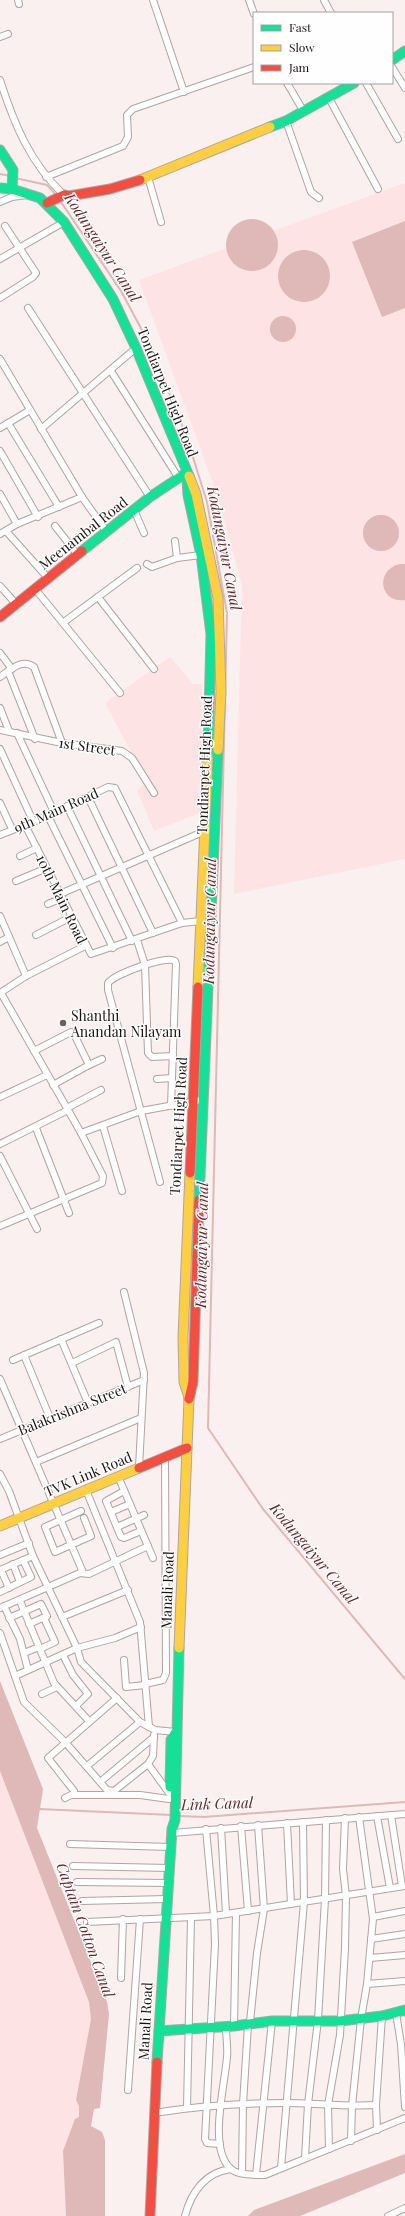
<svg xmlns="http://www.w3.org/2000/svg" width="405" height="2216" font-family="'Playfair Display',serif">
  <rect width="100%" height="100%" fill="#faf0ef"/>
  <g fill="#fde3e3">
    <path d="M405,183V859L234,894L242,585L217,494L139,280Z"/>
    <path d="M170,657L193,684H202V812L154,831L137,790L147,782L105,703Z"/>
    <path d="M0,1771L89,2002L91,2019L76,2100L79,2106V2117L63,2151L66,2216H0Z"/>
  </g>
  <g fill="#dfb8b8">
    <circle cx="252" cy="245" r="26"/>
    <path d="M405,221V308L382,317L352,242Z"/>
    <circle cx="304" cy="276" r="26"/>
    <circle cx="283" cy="329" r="13"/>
    <circle cx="381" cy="533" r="18"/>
    <path d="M400,564H405V600C380,604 374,570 400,564Z"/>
    <path d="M0,1681L43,1789L37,1828L107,2002L109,2014L100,2108L94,2109L91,2126L102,2132L105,2140V2216H66L63,2151L75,2119L79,2117V2106L76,2100L91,2019L89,2002L0,1771Z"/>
    <path d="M405,2154V2173L300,2216H248L254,2210Z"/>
  </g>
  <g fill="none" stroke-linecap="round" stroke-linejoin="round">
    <g stroke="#dfb8b8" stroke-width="2">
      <path d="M0,174L11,176"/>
      <path d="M15,178L47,185L57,196"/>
      <path d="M59,199L121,291L150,345L186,435L207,502L227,613L208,1428L263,1509L405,1679"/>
      <path d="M39,1809L172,1815"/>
      <path d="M179,1816L204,1817L405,1802"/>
    </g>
    <defs>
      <g id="street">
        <path d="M18,0L19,4"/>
        <path d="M153,0L184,92"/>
        <path d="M249,0L254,14"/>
        <path d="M324,0L331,13"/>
        <path d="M0,37L8,34"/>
        <path d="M392,67L405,88"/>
        <path d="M0,80C14,124 30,163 64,195"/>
        <path d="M287,83L304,112"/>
        <path d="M366,83L398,139"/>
        <path d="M329,98L378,189"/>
        <path d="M286,121L311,192L319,198"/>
        <path d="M46,177L123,146L128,137L127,115L133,109L254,67"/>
        <path d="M148,177L161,222"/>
        <path d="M0,202L12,197L27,195"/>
        <path d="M0,259L64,222"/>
        <path d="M0,298L33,277L36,273L5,226"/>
        <path d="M28,308L150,497"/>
        <path d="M0,359L82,497L106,531"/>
        <path d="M111,371L178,477"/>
        <path d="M8,423L59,507"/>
        <path d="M0,428L30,410"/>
        <path d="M41,429L136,348"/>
        <path d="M0,451L38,517"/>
        <path d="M0,494L17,524"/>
        <path d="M134,510L144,533"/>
        <path d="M55,526L77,554"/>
        <path d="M6,531L48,578"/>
        <path d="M0,534L17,524L82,497"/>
        <path d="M175,541L177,558"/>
        <path d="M147,564L152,567L177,558L201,555"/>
        <path d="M0,586L17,605"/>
        <path d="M36,590L120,693"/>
        <path d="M98,597L154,669"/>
        <path d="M64,622L137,568"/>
        <path d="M0,653L12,669"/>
        <path d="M8,671L35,739"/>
        <path d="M0,677C10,670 22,658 34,667L62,743"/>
        <path d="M0,708L9,731"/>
        <path d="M0,730L62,743L122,751L132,758L154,793"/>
        <path d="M17,733L54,812"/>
        <path d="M0,749L33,821"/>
        <path d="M88,797L153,933"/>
        <path d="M0,803L12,829"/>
        <path d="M67,806L132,941"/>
        <path d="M48,816L113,948"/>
        <path d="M25,825L91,954L182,923L201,921"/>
        <path d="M0,835L48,816L108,787L115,788L182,923"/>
        <path d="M20,856L37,848"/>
        <path d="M16,881L47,868"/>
        <path d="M60,894L205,831"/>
        <path d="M48,904L62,898"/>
        <path d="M0,916L26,976"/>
        <path d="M36,935L71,917"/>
        <path d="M137,940L145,965L148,1053L152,1057L173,1056"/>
        <path d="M0,942L9,937"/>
        <path d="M0,993L26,976L85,946"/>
        <path d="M1,993L68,1110"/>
        <path d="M34,1051L71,1032L74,1034L89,1065L53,1085"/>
        <path d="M89,1065L102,1059"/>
        <path d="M157,1079L172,1078"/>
        <path d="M0,1097L47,1075"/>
        <path d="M67,1108L101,1090"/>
        <path d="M103,1126L122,1191"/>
        <path d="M36,1128L69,1213"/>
        <path d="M0,1144L68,1110L81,1133L141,1111L202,1100"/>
        <path d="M0,1156L37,1229"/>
        <path d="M160,1182L108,990V983C115,974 166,955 175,961L176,964L171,1106"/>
        <path d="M0,1226L102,1183L103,1176L81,1133"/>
        <path d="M124,1292L144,1373L139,1467"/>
        <path d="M61,1339L88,1403"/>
        <path d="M24,1355L50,1418"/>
        <path d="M13,1360L99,1323"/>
        <path d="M72,1363L116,1342L128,1387"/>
        <path d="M0,1379L82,1570L80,1573L0,1608"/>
        <path d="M0,1439L144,1380"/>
        <path d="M36,1462L141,1418"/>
        <path d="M0,1474L9,1491L33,1556L77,1648L81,1662L140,1722L155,1730L176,1732"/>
        <path d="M118,1476L153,1558"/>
        <path d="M86,1490L140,1622L149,1727"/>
        <path d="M124,1491L106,1501L121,1537L124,1538L141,1531"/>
        <path d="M81,1511L45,1527L55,1552L91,1536L84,1518"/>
        <path d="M111,1512L130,1504"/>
        <path d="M117,1527L144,1515"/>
        <path d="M0,1555L29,1543"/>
        <path d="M13,1564L20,1582"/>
        <path d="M0,1570L33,1556"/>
        <path d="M1,1570L9,1588"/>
        <path d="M80,1573L89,1574L148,1546"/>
        <path d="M0,1592L31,1577L23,1560"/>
        <path d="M20,1601L54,1683L89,1721"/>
        <path d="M4,1606L20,1639L28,1670"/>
        <path d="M62,1617L128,1590"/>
        <path d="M9,1618L41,1604L47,1616L29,1624"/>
        <path d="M0,1633L24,1702L65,1742L107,1790L114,1791L148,1764L169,1793"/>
        <path d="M40,1649L55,1642L44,1618"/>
        <path d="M24,1653L39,1647"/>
        <path d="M63,1655L73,1675L88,1694L76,1706"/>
        <path d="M124,1660L126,1687L145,1685"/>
        <path d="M15,1676L77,1648L115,1638L141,1627"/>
        <path d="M145,1684L163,1680L166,1673L165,1457"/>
        <path d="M42,1694L57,1687"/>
        <path d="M148,1764L153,1756L154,1735"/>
        <path d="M87,1766L140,1722"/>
        <path d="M100,1782L154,1737"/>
        <path d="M74,1791L48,1758L117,1698"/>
        <path d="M65,1798L71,1795H140L169,1799"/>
        <path d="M391,1815L402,1886"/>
        <path d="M377,1816L390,1888"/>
        <path d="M287,1823L291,1904"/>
        <path d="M241,1826L248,1911"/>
        <path d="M221,1828L226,1913"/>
        <path d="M206,1829L214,1916L215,1944L205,2139L207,2143L220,2144"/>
        <path d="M172,1833L405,1814"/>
        <path d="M70,1844L170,1847"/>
        <path d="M73,1866L169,1868"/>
        <path d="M77,1882L168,1883"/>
        <path d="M82,1901L166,1899"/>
        <path d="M373,1917L405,1911"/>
        <path d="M87,1922L214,1916L405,1886"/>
        <path d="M371,1939L405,1934"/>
        <path d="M370,1958L405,1955"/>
        <path d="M121,1978L123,1919"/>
        <path d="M367,1984L405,1981"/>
        <path d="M396,2013L401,2044L405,2107"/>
        <path d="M272,2021L256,2175H265L405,2118"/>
        <path d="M234,2026L236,1913"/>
        <path d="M226,2027C226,2037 228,2047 227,2057C225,2085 208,2147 230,2168C237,2175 247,2174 256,2175"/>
        <path d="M128,2090L140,1919"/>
        <path d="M187,2108L191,1918"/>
        <path d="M154,2113C197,2106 241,2103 285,2103C315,2103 345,2107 376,2105"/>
        <path d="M377,2130L376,2105L382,2016"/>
        <path d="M351,2141L352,2106L361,2019L367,1984L373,1919L359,1817"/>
        <path d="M329,2149L328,2105L340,2035L345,1948L346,1896L343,1869L345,1818"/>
        <path d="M305,2158L308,2104L318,2020L325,1899L326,1820"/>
        <path d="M281,2168L304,1902L303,1822"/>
        <path d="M242,2173L243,2104L248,2025L250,2022L257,1953L264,1909L258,1825"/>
        <path d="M185,2216C191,2193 205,2172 231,2169"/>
        <path d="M388,2216L405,2208"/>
      </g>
      <g id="fast">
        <path d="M392,60L405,51"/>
        <path d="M270,127L286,121L354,83"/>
        <path d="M0,150L13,170L12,189"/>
        <path d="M0,188L12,189L40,198L64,222L113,299L136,348L189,476"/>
        <path d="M187,479L188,495L201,555L211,634L208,757"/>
        <path d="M82,551L150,497L186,473"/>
        <path d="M199,1200L218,750"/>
        <path d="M170,1787L171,1740L176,1732"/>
        <path d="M159,2031L234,2026L272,2021H340L382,2016L405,2010"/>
        <path d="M157,2062L172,1829L175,1820L179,1648"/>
      </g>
      <g id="slow">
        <path d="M140,180L270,127"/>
        <path d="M189,476L196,494L218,598L221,692L218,750"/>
        <path d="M198,987L208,757"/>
        <path d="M189,1397L184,1382L183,1337L190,1173"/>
        <path d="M0,1526L139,1468"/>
        <path d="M179,1648L189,1399"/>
      </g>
      <g id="jam">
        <path d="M47,203L64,195L69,196L110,189L140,180"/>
        <path d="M0,617L82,551"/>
        <path d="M190,1173L198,987"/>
        <path d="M189,1399L193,1382L199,1200"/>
        <path d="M139,1468L187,1448"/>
        <path d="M150,2216L157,2062"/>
      </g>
    </defs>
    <use href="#street" stroke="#aea5a4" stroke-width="8"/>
    <use href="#fast" stroke="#aea5a4" stroke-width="11"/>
    <use href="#slow" stroke="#aea5a4" stroke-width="11"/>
    <use href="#jam" stroke="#aea5a4" stroke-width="11"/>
    <use href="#street" stroke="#fefdfd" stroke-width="6"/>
    <use href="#fast" stroke="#16e098" stroke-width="9"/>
    <use href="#slow" stroke="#ffcf43" stroke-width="9"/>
    <use href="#jam" stroke="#f24e42" stroke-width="9"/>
  </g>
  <circle fill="#6a605f" stroke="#fefefe" stroke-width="1.5" cx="63" cy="1023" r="4"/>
  <g text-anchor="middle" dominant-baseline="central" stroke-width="3" stroke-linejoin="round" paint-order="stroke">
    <g font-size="14" fill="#1c1212" stroke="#fefefe">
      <text transform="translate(168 392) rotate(68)">Tondiarpet High Road</text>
      <text transform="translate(83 533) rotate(-38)">Meenambal Road</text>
      <text transform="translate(87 746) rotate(8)">1st Street</text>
      <text transform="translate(204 765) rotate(-88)">Tondiarpet High Road</text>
      <text transform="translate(56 810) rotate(-24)">9th Main Road</text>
      <text transform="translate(62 899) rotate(64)">10th Main Road</text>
      <text transform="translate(178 1126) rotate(-87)">Tondiarpet High Road</text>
      <text transform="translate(72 1409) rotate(-22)">Balakrishna Street</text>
      <text transform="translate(88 1474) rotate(-23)">TVK Link Road</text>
      <text transform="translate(167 1590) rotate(-88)">Manali Road</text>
      <text transform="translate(145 2021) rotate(-87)">Manali Road</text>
    </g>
    <g font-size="14" fill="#1c1212" stroke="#fefefe" text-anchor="start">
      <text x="71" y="1015">Shanthi<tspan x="71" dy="16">Anandan Nilayam</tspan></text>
    </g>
    <g font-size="15" font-style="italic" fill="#65262a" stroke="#fefefe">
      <text transform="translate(103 247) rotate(57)">Kodungaiyur Canal</text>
      <text transform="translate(225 548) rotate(79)">Kodungaiyur Canal</text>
      <text transform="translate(209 921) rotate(-89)">Kodungaiyur Canal</text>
      <text transform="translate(201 1245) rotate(-89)">Kodungaiyur Canal</text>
      <text transform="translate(314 1553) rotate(50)">Kodungaiyur Canal</text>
      <text transform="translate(217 1803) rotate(-2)">Link Canal</text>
      <text transform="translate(86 1930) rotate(70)">Captain Cotton Canal</text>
    </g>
  </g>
  <rect x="253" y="12" width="140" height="72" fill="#fefefe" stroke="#a4a0a0"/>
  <rect x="261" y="25" width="20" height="6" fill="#16e098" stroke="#a4a0a0"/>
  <text x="289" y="32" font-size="12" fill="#1c1212">Fast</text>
  <rect x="261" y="45" width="20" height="6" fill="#ffcf43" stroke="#a4a0a0"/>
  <text x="289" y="52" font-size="12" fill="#1c1212">Slow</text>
  <rect x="261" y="65" width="20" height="6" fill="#f24e42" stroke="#a4a0a0"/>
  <text x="289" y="72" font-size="12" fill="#1c1212">Jam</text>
</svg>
